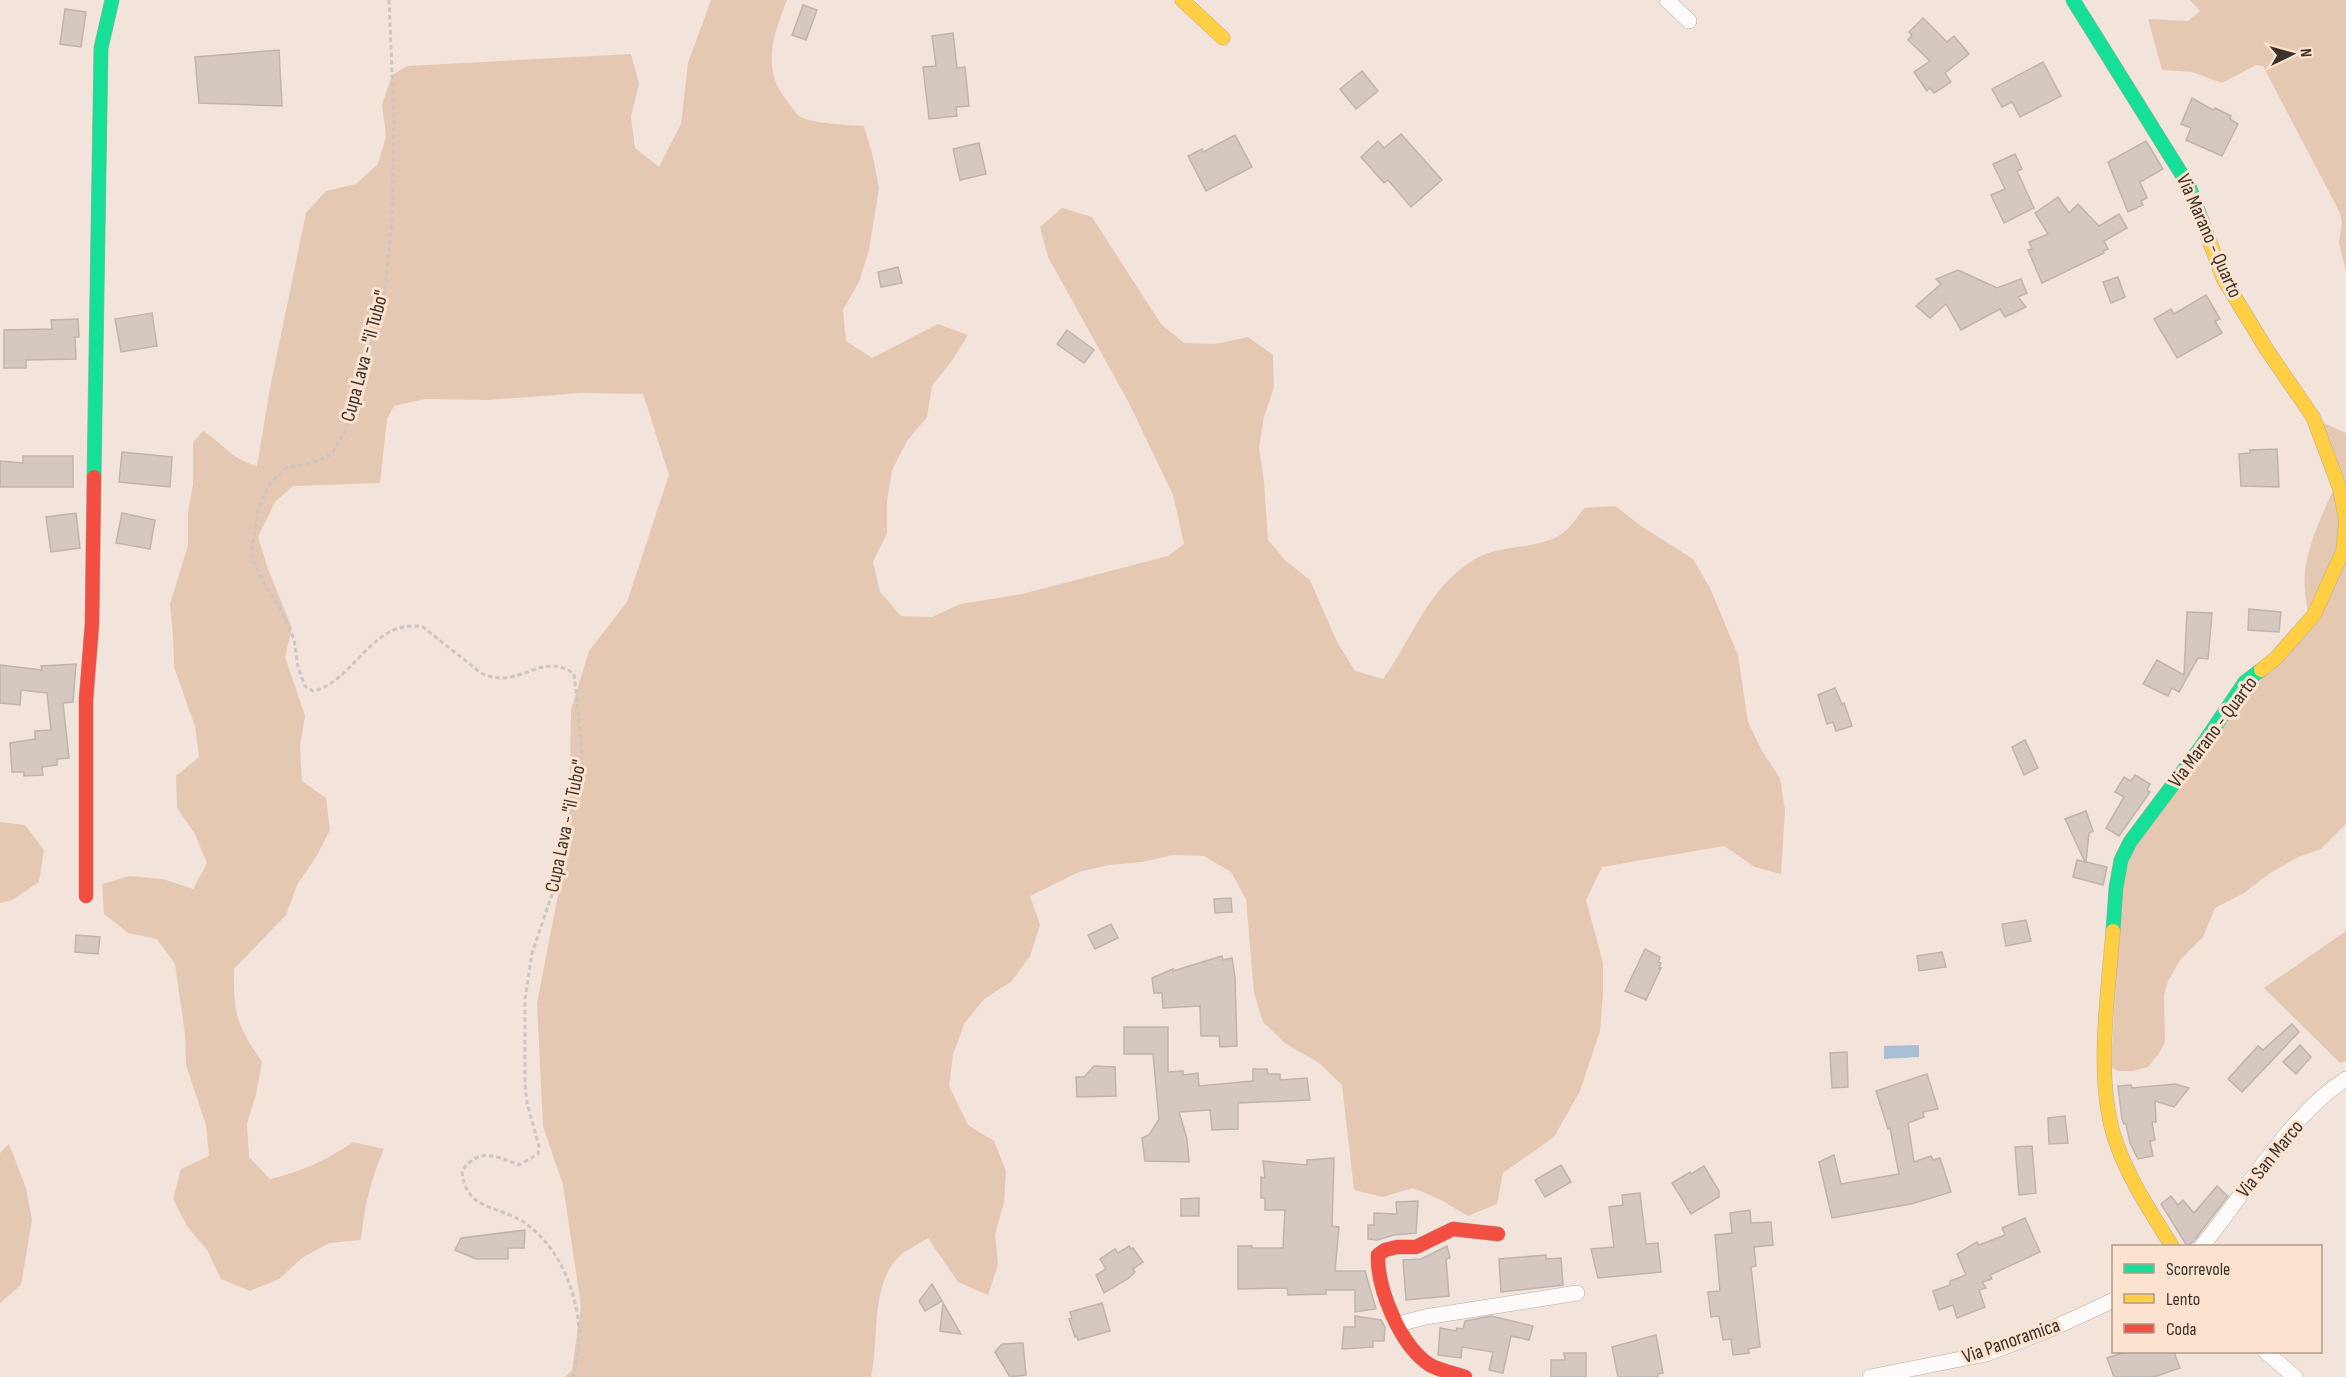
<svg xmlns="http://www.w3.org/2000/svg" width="2346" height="1377" font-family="'Sofia Sans Condensed',sans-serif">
  <rect width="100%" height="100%" fill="#f2e4da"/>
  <g fill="#e5c8b2">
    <path d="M711,0H787C773,34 761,70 787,101C791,105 795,113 799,116C812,124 849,125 864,126L873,157L879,188L869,250L859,282L843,310L846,341L872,358L938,324L968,335L951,362L932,386L927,417L907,441L892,470L887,501V533L873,562L880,592L901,616L932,617L960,604L1022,594L1168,556L1184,544L1173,495L1129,403L1048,257L1040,227L1062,208L1092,217L1161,324L1184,343L1216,344L1248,337L1273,355L1274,387L1264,417L1259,448L1264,481L1268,540L1286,561L1310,580L1337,642L1355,671L1383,679C1414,636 1427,588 1475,559C1502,543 1537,551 1563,533C1571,527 1578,516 1584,508L1615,506L1641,526L1693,559L1710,588L1738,655L1748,722L1762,751L1780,778L1785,811L1781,874L1755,867L1724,846L1602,867L1586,900L1603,963V995L1600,1031L1580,1091L1554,1137L1503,1173L1497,1204L1468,1216L1441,1200L1413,1188L1383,1197L1354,1190L1342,1085L1319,1063L1286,1044L1263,1022L1254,993L1246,899L1231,872L1204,856L1173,855L1142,862L1109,865L1079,872L1030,896L1040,925L1030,956L1011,982L984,999L964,1024L953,1055L949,1086L968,1125L994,1141L1006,1171L1004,1203L995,1234L998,1265L988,1295L958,1282L928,1238C920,1243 911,1248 903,1253C869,1280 880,1339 871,1377H565L572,1370L581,1306L563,1185L543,1126L537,1003L558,895L570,776L571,710L589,651L627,602L669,475L643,394L581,393L488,400L425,399L394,406L387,419L380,483L293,486L275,502L258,537L268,569L292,628L285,657L305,716L300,746L302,781L326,798L330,830L316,857L297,885L286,915L234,969C233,1014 237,1025 262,1062L256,1094L247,1124L249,1157L270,1179C303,1171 325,1161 353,1142L384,1149C371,1179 364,1207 361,1240L329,1243L302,1258L279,1279L250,1291L221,1279L207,1250L187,1226L173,1199L181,1169L209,1156L206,1125L186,1065L185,1034L175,964L157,939L128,933L104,914L102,884L130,876L163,879L193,889L207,863L195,834L177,808L176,776L199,757L195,726L174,667L173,635L170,604L188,545V513L193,484V442L203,431C224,444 231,459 257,466L270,388L306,213L326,191L356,184L378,164L386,136L382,105L392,75L407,66L631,54L639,84L631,117L635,148L659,167L681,124L688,63Z"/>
    <path d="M2190,0H2346V272L2339,242L2342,223L2340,213L2263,66L2256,65L2222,83L2192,72L2162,70L2148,19L2188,21L2200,11Z"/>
    <path d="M2319,421L2346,433V824L2321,849L2298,857L2270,873L2244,893L2215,908L2203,937L2181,959L2168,981L2164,995L2165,1042L2158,1055L2148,1067L2133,1071H2118L2111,1067L2121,884L2136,842L2218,730L2310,623C2307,606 2303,589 2305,572C2308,541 2327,504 2340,476Z"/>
    <path d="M0,822L25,825L44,850L39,882L12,900L0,903Z"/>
    <path d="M2346,931V1061L2340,1063L2264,988Z"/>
    <path d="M9,1144L26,1188L32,1220L21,1285L0,1303V1153Z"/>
  </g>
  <path fill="#a8bed5" d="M1919,1045V1057L1884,1059V1046Z"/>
  <g fill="#d4c8c1" stroke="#bfb5ac" stroke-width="1.5">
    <path d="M803,5L817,10L806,40L792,35Z"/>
    <path d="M65,9L86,12L81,47L60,44Z"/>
    <path d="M1923,18L1947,42L1954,36L1969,54L1945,73L1951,82L1934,93L1930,88L1927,91L1914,72L1930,61L1908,40L1912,35L1909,32Z"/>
    <path d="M953,33L957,68L965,67L969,106L956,107L957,116L929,119L923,67L936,66L932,36Z"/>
    <path d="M279,50L282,106L199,103L195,57Z"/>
    <path d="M2043,62L2061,96L2020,117L2012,102L2002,107L1992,89Z"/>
    <path d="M1362,71L1378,91L1356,109L1340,89Z"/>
    <path d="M2192,98L2213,110L2215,108L2231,116L2230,119L2238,124L2222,156L2186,140L2191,128L2181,124Z"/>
    <path d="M1401,134L1442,180L1411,207L1388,180L1384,183L1361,157L1378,141L1384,148Z"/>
    <path d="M1235,135L1252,167L1206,191L1188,156L1202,149L1203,152Z"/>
    <path d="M2146,141L2163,169L2140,182L2147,198L2141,201L2143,205L2128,212L2108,162Z"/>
    <path d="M979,143L986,174L960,180L953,149Z"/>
    <path d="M2015,154L2022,169L2017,171L2034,208L2004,223L1991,195L2005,189L1993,164Z"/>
    <path d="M2058,197L2069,213L2078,204L2099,226L2119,214L2127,228L2104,241L2108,249L2103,251L2104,253L2042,283L2028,250L2032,249L2029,242L2048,234L2035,213Z"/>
    <path d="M898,267L902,283L881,287L878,272Z"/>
    <path d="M1958,270L1997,288L2021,279L2027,293L2018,297L2026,307L2005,317L2000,309L1961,330L1946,304L1930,318L1916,306L1941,284L1936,279Z"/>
    <path d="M2118,277L2125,297L2111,303L2103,282Z"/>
    <path d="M2206,295L2220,319L2215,321L2222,333L2177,358L2154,319L2171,309L2174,314Z"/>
    <path d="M152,313L157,346L121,352L115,319Z"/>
    <path d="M78,319L79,337H75L76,359L26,360V368H4V330L52,329L51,320Z"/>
    <path d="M1067,330L1094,350L1084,363L1057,344Z"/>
    <path d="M2277,449L2279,487L2241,486L2239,454L2250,453V450Z"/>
    <path d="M122,452L172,457L170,487L119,482Z"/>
    <path d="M23,456H73V487H0V461L23,463Z"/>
    <path d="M76,513L80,548L51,552L46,517Z"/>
    <path d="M122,513L155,520L150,549L116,543Z"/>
    <path d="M2249,609L2281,612L2279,632L2248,630Z"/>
    <path d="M2187,612L2212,613L2208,659L2198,658L2179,692L2172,688L2168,696L2143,684L2157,660L2184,675Z"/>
    <path d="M76,664L73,702L63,703L69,758L57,759V765L42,767L43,775L24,776V772H12L10,743L35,739V731L51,730L47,693L21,690L20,705L0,703V665L42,670L41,666Z"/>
    <path d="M1835,688L1842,704L1844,703L1852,726L1836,731L1833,722L1827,724L1818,695Z"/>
    <path d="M2025,740L2038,768L2024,775L2012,747Z"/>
    <path d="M2135,775L2150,784L2147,790L2150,792L2119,836L2106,828L2124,797L2115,792L2124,777L2131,781Z"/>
    <path d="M2086,811L2093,831L2089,833L2086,862L2107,867L2103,885L2073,877L2077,860L2085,862L2065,819Z"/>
    <path d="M1231,898L1232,912L1215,913L1214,899Z"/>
    <path d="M2026,920L2031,941L2006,946L2002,924Z"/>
    <path d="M1111,924L1118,938L1095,949L1088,935Z"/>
    <path d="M76,935L100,937L98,954L75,952Z"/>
    <path d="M1645,949L1660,957L1658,962L1661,963L1659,968H1661L1646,1000L1625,991Z"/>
    <path d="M1942,952L1946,967L1919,971L1917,956Z"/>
    <path d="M1222,956L1223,960L1232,958L1235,977L1237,1046L1220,1047L1219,1036H1201L1200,1006L1163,1008L1162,993H1154L1152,978L1173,969V971Z"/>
    <path d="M2292,1024L2299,1032L2242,1092L2228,1079L2258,1046L2263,1050Z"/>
    <path d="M1124,1027H1168V1072L1183,1071V1075L1198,1073L1199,1086L1253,1081V1069H1267L1268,1074H1280V1080L1307,1078L1310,1100L1238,1103V1129L1212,1130L1210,1110L1179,1112L1187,1139L1189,1162L1145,1161L1142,1138L1149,1135L1159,1119L1153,1054H1124Z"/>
    <path d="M2300,1045L2311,1057L2296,1074L2283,1062Z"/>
    <path d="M1847,1052L1848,1087L1832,1088L1830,1053Z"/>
    <path d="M1094,1066L1115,1067L1116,1096L1077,1097L1076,1077H1084Z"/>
    <path d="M1927,1074L1938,1109L1923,1112L1924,1117L1908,1123L1914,1162L1931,1156L1933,1160L1940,1158L1951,1192L1911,1204L1832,1218L1819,1162L1834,1155L1841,1184L1899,1174L1890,1128L1888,1129L1876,1091Z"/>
    <path d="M2175,1084L2189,1088L2174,1107L2155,1101L2156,1122H2152L2155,1140L2150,1141L2153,1156L2138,1159L2130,1143L2126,1124H2124L2122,1119L2118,1086L2131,1085L2132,1088Z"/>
    <path d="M2065,1116L2068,1143L2049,1144L2048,1118Z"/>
    <path d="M2032,1146L2036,1193L2019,1195L2015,1147Z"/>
    <path d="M1334,1158L1332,1226L1339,1227L1335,1271H1365L1376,1309L1355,1312V1290H1326V1294L1288,1295L1287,1288L1238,1289V1246H1252V1248H1283L1285,1210H1265V1198H1261V1177L1265,1178L1263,1161L1307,1165V1160Z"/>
    <path d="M1561,1165L1571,1182L1545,1197L1535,1180Z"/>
    <path d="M1704,1166L1719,1191V1197L1691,1214L1672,1183L1690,1172L1691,1174Z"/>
    <path d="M2217,1186L2228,1196L2194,1241L2187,1246L2161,1204L2171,1196L2178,1205L2183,1200L2194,1213Z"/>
    <path d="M1640,1193L1646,1244L1658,1243L1661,1272L1598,1278L1591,1249L1614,1247L1609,1207L1623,1205L1622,1195Z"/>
    <path d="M1199,1198V1216H1181V1199Z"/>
    <path d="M1418,1201L1416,1233L1394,1235L1377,1240L1368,1239V1225H1374V1213L1397,1214L1396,1202Z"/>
    <path d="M1750,1210L1751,1223L1771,1222L1773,1245L1754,1247L1756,1266L1751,1267L1760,1347L1748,1349L1749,1353L1733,1355L1731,1339L1723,1340L1719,1316L1711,1317L1708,1292L1720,1291L1715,1235L1732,1233L1730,1213Z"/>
    <path d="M2025,1218L2040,1252L1990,1275L1992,1279L1982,1282L1986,1288L1979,1290L1985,1307L1957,1318L1953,1305L1939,1310L1933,1291L1950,1285V1281L1966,1275L1957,1254L1977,1242L1979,1245L2005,1235L2002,1228Z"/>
    <path d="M525,1230L524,1248H508V1259H476L455,1250L461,1238Z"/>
    <path d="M1129,1246L1131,1249L1133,1248L1143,1262L1133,1269L1135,1272L1129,1278L1104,1293L1096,1275L1106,1269L1100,1259L1115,1249L1118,1253Z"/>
    <path d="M1447,1246L1450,1258L1446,1259L1449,1296L1406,1300L1403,1260L1421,1259Z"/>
    <path d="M1546,1255V1259L1561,1258L1563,1285L1501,1292L1499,1259Z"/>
    <path d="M932,1284L942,1301L925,1311L919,1301Z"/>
    <path d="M943,1303L961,1334L940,1331Z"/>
    <path d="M1102,1303L1110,1331L1078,1340L1077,1336L1075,1337L1069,1319L1072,1318L1070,1312Z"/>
    <path d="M1355,1316L1381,1320L1385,1327L1384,1341H1373V1347L1342,1349L1344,1327H1355Z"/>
    <path d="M1491,1316L1533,1326L1529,1340L1511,1336L1503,1373L1489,1370L1493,1352L1462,1347L1461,1358L1438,1355L1440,1328L1456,1331L1457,1328L1463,1329L1465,1321Z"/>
    <path d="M1656,1335L1663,1373L1658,1374V1377H1618L1612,1347Z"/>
    <path d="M1023,1343L1026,1375L1010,1377L995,1352L1002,1344Z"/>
    <path d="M2125,1352H2174L2180,1368L2154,1377H2114L2107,1358Z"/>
    <path d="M1564,1353H1586V1377H1551V1360H1565Z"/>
  </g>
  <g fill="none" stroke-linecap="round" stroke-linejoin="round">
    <defs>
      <g id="street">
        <path d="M1667,0L1689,21"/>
        <path d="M2202,1246C2244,1195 2290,1114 2346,1079"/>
        <path d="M1399,1324L1425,1317L1577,1293"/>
        <path d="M2266,1352L2295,1377"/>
        <path d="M1870,1377L1986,1354L2058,1326L2114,1300"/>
      </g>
      <g id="fast">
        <path d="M2073,0L2189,186L2208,237"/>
        <path d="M94,477L101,48L112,0"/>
        <path d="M2113,931L2116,888L2121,860L2130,842L2201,747L2245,682L2261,670"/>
      </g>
      <g id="slow">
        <path d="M1182,0L1223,38"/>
        <path d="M2208,237L2223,278L2267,350L2313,417L2340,489L2346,521L2343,551L2314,615L2276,658L2261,670"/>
        <path d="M2113,931C2108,996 2094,1084 2117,1145C2130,1181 2152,1214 2172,1246"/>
      </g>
      <g id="jam">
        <path d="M86,896V700L92,624L94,477"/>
        <path d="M1465,1377C1453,1373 1441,1371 1430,1365C1400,1346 1377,1288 1378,1255L1385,1250L1397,1247H1416L1453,1229L1498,1234"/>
      </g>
    </defs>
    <use href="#street" stroke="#b6aba4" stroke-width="16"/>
    <use href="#fast" stroke="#b6aba4" stroke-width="15"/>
    <use href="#slow" stroke="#b6aba4" stroke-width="15"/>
    <use href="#jam" stroke="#b6aba4" stroke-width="15"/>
    <path stroke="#cbc6c3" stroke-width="3" stroke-dasharray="4.5 3" stroke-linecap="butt" d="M389,0L394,118L392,225L384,292L347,428L332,454L312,463L286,468L268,486L258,512L251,554L266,587L281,610L294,639L298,667L305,686L313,691C354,682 373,617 423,627L481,673C519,692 541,649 574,674L582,750L579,777L572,817L558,847L559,874L532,953L525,999V1083L527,1103L539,1146L538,1154L519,1165C496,1156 479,1147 462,1171C465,1211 499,1205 525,1223C559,1247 577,1291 579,1331C580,1346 576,1362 574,1377"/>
    <use href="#street" stroke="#fdfbf9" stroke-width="15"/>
    <use href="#fast" stroke="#16e098" stroke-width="14"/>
    <use href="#slow" stroke="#ffcf43" stroke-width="14"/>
    <use href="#jam" stroke="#f24e42" stroke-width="14"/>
  </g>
  <g text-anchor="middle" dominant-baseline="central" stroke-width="6" stroke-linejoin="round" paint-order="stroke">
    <g font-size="20" fill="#3c322b" stroke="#fce3cf">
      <text transform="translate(2209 236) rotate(66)">Via Marano - Quarto</text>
      <text transform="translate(365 356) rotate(-75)">Cupa Lava - "il Tubo"</text>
      <text transform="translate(2213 732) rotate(-53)">Via Marano - Quarto</text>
      <text transform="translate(566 826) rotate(-78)">Cupa Lava - "il Tubo"</text>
      <text transform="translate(2270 1159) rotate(-51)">Via San Marco</text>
      <text transform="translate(2011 1341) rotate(-19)">Via Panoramica</text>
    </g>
  </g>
  <rect x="2112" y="1245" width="210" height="108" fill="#fce3cf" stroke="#af9c8d" stroke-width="1.5"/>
  <rect x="2124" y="1264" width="30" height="9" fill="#16e098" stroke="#af9c8d" stroke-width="1.5"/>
  <text x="2166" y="1275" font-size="18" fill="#3c322b">Scorrevole</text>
  <rect x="2124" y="1294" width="30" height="9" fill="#ffcf43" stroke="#af9c8d" stroke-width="1.5"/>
  <text x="2166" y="1305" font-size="18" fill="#3c322b">Lento</text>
  <rect x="2124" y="1324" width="30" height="9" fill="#f24e42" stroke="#af9c8d" stroke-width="1.5"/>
  <text x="2166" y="1335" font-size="18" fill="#3c322b">Coda</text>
  <g transform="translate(2292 54) rotate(85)" stroke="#fce3cf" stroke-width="4.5" paint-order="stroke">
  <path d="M0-4.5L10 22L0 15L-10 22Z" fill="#3c322b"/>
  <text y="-9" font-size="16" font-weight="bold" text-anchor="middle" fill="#3c322b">N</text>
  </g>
</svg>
